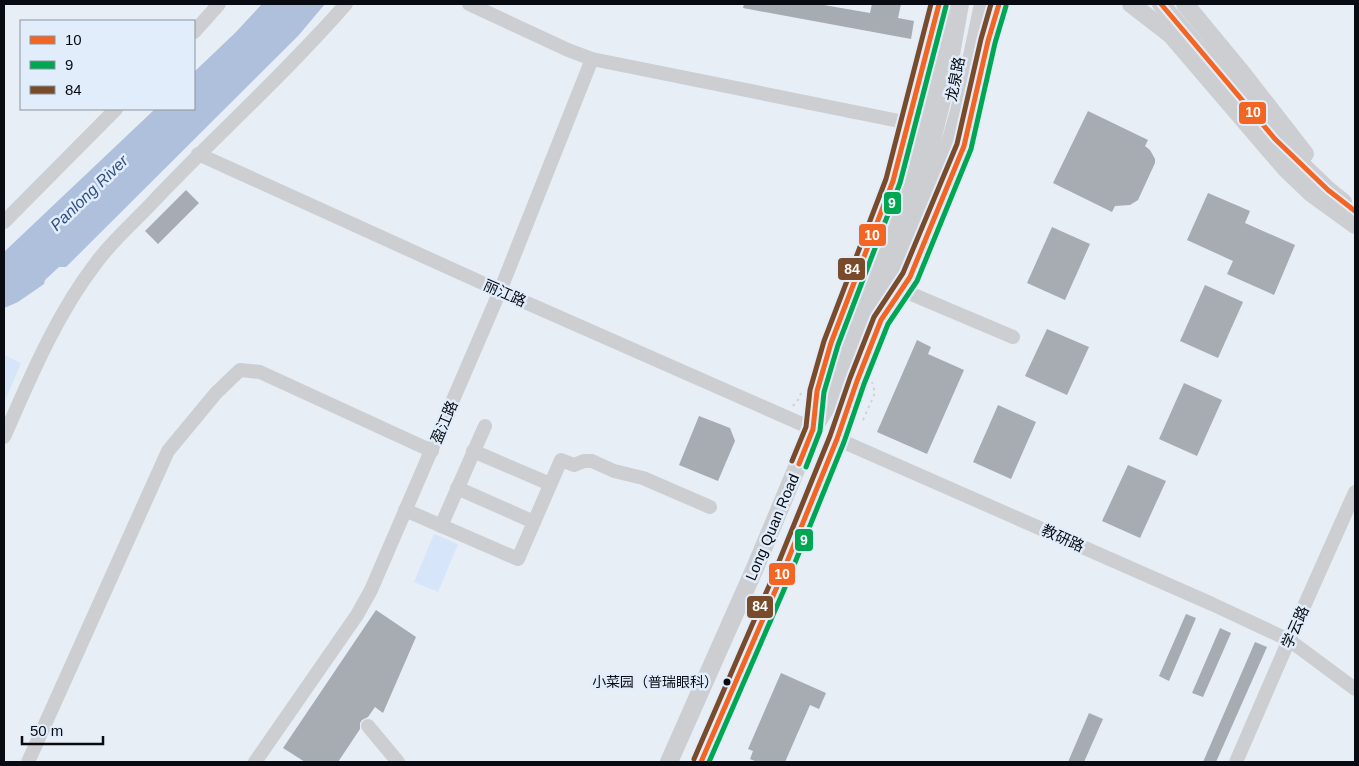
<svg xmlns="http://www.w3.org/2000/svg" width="1359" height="766" font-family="Arial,'Noto Sans SC',sans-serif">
  <rect width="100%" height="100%" fill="#e8eef6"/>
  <g fill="#d6e5fa">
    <path d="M4,355L21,363L4,403Z"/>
    <path d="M434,534L458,544L438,592L414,582Z"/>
  </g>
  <path fill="#aec0db" d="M262,4H325L298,36L66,267H59L45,280L44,284L18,302L4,308V252L155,109H194V72L235,33Z"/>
  <g fill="#a7abb2">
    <path d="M744,4H818L870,13L872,4H901L898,18L914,21L911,39L743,8Z"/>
    <path d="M1088,111L1148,140L1145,146L1150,150L1155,159V163L1138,200L1130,205L1115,206L1112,212L1053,183Z"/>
    <path d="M186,190L199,203L158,244L145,231Z"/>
    <path d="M1208,193L1250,211L1245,223L1295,245L1274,295L1227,274L1233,261L1187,240Z"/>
    <path d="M1052,227L1090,244L1065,300L1027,283Z"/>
    <path d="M1205,285L1243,302L1218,358L1180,341Z"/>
    <path d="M1047,329L1089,347L1067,395L1025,376Z"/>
    <path d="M917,340L931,347L928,354L964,370L927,454L877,432Z"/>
    <path d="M1184,383L1222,400L1197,456L1159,439Z"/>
    <path d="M998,405L1036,422L1011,479L973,462Z"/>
    <path d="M699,416L730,428L735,441L718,481L679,465Z"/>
    <path d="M1128,465L1166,481L1140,538L1102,521Z"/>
    <path d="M376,610L416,637L383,713L375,707L368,717L362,720L360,723V729L338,762H305L283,748Z"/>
    <path d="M1186,614L1196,618L1169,681L1159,676Z"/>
    <path d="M1220,628L1231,633L1203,697L1192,693Z"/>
    <path d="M1255,642L1267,647L1216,762H1203Z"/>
    <path d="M781,673L826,693L819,709L810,705L785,762H757L750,759L753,751L748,749Z"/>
    <path d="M1089,713L1103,719L1084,762H1068Z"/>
  </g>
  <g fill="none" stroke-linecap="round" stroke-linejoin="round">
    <g stroke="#d0d2d5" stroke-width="2" stroke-dasharray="2.5 4" stroke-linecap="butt">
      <path d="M793,406L798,400L801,393"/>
      <path d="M863,420L875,393L872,382"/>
    </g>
    <g stroke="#cdced1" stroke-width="14">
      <path d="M469,4L568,50L592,59L909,123"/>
      <path d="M194,32L219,4"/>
      <path d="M198,154L500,291L813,429"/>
      <path d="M4,222L116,109"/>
      <path d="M902,290L1013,337"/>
      <path d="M4,437C30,378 56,315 96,263C111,242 132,224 150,205C214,137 285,74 346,4"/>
      <path d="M837,439L1212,604L1289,640L1355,689"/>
      <path d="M473,451L550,484"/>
      <path d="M457,488L534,522"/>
      <path d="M405,510L518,559L561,460L574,465L584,461H592L614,471L643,478L710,507"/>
      <path d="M441,526L485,426"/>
      <path d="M368,726L398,762"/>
      <path d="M28,762L168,451L216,393L240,370L260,372L432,451"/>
      <path d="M255,762L357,615L371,590L500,291L592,59"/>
      <path d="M1236,762L1289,640L1355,492"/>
    </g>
    <g stroke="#cdced1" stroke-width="18">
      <path d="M1131,4L1171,35L1285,168L1311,193L1355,225"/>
      <path d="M1161,4L1275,139L1328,190L1343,202"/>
      <path d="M1185,4L1242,73L1305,154"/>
      <path d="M929,198C957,136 969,70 983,4"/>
      <path d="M905,285L964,146L988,41L999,4"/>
      <path d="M826,388L841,344L887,229L903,181L929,84L943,4"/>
      <path d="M669,762L755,568L813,429L837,389L897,241L929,152L945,88L960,4"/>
      <path d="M701,762L776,589L837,439L857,381L917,225L928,189"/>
    </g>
    <defs>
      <g id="bus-1">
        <path d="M1161,4L1275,139L1328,190L1355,211"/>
        <path d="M799,464L813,429L817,391L831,343L893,181L939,4"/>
        <path d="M701,762L776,589L837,439L857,381L881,320L910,277L964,146L988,41L999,4"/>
      </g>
      <g id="bus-2">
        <path d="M806,467L820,431L824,392L838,345L900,183L946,6"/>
        <path d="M709,762L783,592L844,442L864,384L888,324L917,281L971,149L995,43L1006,6"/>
      </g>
      <g id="bus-3">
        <path d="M792,461L806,427L810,390L824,341L886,179L931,4"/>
        <path d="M694,759L769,586L830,436L850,378L874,317L903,273L957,144L981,39L991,4"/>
      </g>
    </defs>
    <use href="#bus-1" stroke="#e2edfc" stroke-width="9"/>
    <use href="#bus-2" stroke="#e2edfc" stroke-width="9"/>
    <use href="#bus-3" stroke="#e2edfc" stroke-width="9"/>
    <use href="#bus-1" stroke="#f26522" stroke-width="5"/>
    <use href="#bus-2" stroke="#00a651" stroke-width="5"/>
    <use href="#bus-3" stroke="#7a4b2a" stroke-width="5"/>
  </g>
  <circle fill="#080c12" stroke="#e2edfc" stroke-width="2" cx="727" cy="682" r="4.5"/>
  <g text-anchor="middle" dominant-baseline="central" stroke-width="5" stroke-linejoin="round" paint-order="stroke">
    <g font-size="14" fill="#080c12" stroke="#e2edfc" text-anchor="end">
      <text x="718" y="682">小菜园（普瑞眼科）</text>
    </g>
    <g font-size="15" fill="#080c12" stroke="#e2edfc">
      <text transform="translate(955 79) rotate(-79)">龙泉路</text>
      <text transform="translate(505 293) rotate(24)">丽江路</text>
      <text transform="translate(444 422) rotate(-67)">盈江路</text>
      <text transform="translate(772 527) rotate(-67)">Long Quan Road</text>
      <text transform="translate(1063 538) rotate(24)">教研路</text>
      <text transform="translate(1295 627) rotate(-66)">学云路</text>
    </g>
    <g font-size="16" font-style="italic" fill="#315080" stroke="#e2edfc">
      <text transform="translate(89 193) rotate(-44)">Panlong River</text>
    </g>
  </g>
  <g stroke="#e2edfc" stroke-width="2">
    <rect x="1238" y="101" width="29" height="24" rx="5" fill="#f26522"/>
    <rect x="883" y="191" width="19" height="24" rx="5" fill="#00a651"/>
    <rect x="858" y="223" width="29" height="24" rx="5" fill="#f26522"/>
    <rect x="837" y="257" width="29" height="24" rx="5" fill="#7a4b2a"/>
    <rect x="794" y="528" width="20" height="24" rx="5" fill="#00a651"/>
    <rect x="768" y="562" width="28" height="24" rx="5" fill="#f26522"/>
    <rect x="746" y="595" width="28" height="24" rx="5" fill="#7a4b2a"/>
  </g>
  <g font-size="14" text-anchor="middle" font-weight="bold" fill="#fff">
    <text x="1253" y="117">10</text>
    <text x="892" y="208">9</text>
    <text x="872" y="240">10</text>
    <text x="852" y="274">84</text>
    <text x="804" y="545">9</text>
    <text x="782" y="579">10</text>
    <text x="760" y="611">84</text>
  </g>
  <rect width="1359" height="766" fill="none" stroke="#080c12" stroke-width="10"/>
  <rect x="20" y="20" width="175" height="90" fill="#e2edfc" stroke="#8b939e"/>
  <rect x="30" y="36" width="25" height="8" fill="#f26522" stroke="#8b939e"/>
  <text x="65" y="45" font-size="15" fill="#080c12">10</text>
  <rect x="30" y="61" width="25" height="8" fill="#00a651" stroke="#8b939e"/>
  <text x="65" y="70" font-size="15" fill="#080c12">9</text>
  <rect x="30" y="86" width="25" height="8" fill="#7a4b2a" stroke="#8b939e"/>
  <text x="65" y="95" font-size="15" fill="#080c12">84</text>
  <path d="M22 736v8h81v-8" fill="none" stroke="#080c12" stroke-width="2.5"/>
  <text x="30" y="736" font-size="15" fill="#080c12" stroke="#e2edfc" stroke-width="4" paint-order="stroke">50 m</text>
</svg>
